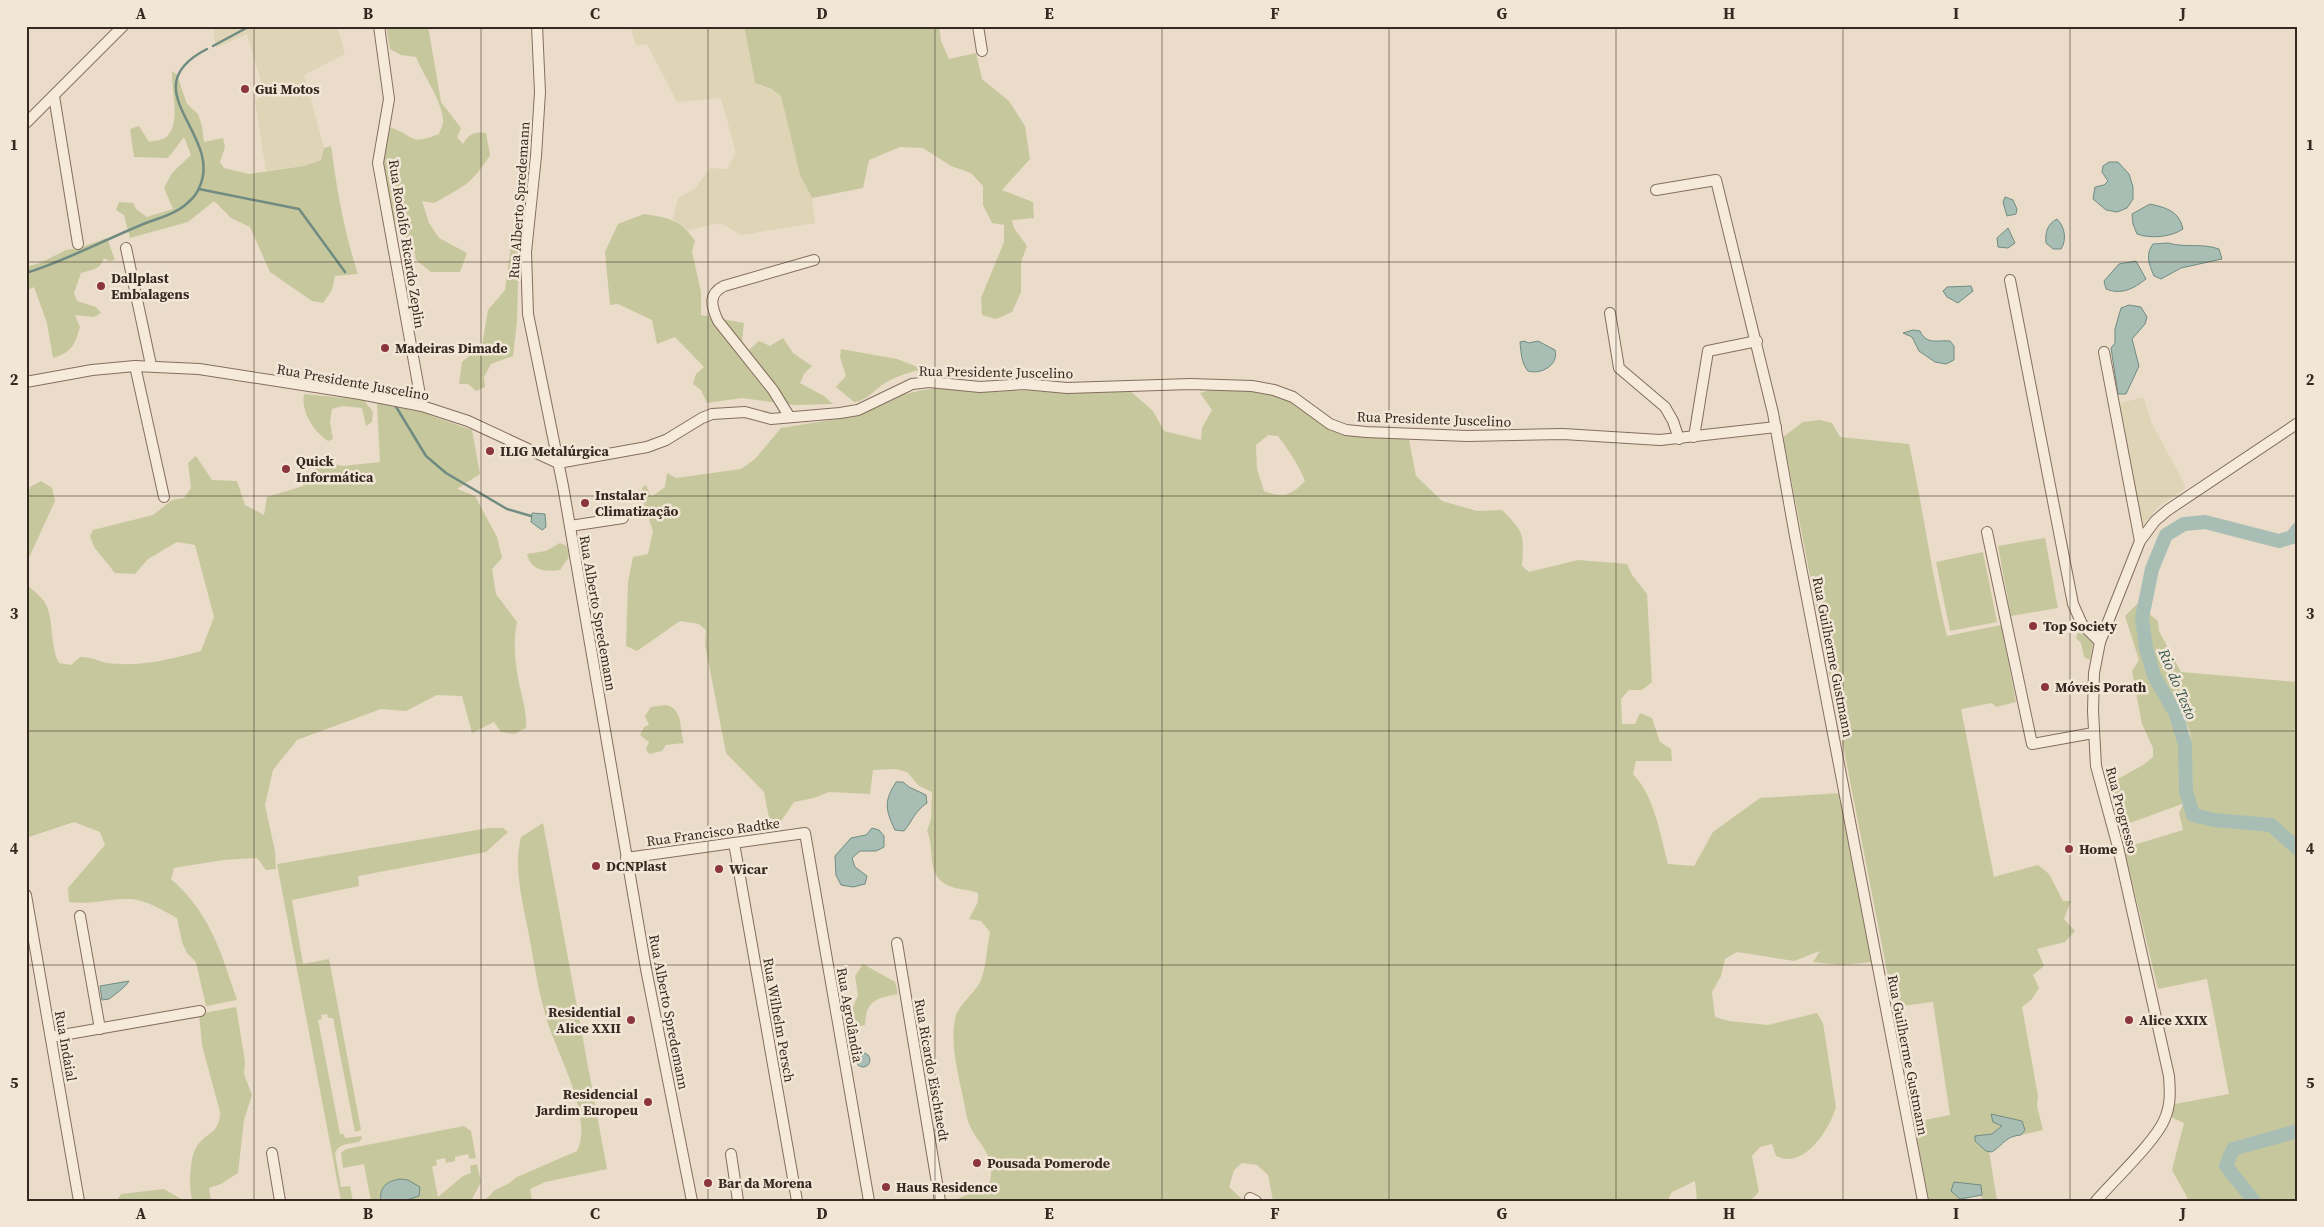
<svg xmlns="http://www.w3.org/2000/svg" width="2324" height="1227" font-family="'Source Serif 4',serif">
  <rect width="100%" height="100%" fill="#eadcc8"/>
  <g fill="#dfd4b6">
    <path d="M213,26H337L345,54L304,75L324,148L321,160L304,166L266,171L255,101L262,96L263,88L247,34L216,48Z"/>
    <path d="M630,26H744L755,83L781,95L800,175L812,198L815,223L741,235L721,223L688,230L673,219L678,198L695,189L710,168L727,169L736,153L721,98L677,102L647,44L636,45Z"/>
    <path d="M2143,397L2152,424L2183,481L2185,488L2158,507L2142,526L2118,404Z"/>
  </g>
  <g fill="#c7c79d" fill-rule="evenodd">
    <path d="M386,26H428L441,102L461,128L457,137L463,144C469,134 474,131 486,133L490,155C472,184 463,187 434,203L422,201L429,223L439,238L467,253L460,272H431L416,260L413,243L400,232L393,217L383,177V159L390,127C415,136 409,146 439,134C440,130 444,124 443,119C440,96 424,77 416,57L401,55L390,49Z"/>
    <path d="M744,26H939L941,41L949,59L976,53L982,79L1009,101L1025,126L1030,159L1002,190L1033,202L1034,218L1012,220L1014,228L1027,246L1021,262V292L1012,312L996,319L982,315L981,298L1004,242V225L992,223L983,205V186L971,173L951,166L923,148L900,147L869,160L863,188L812,198L800,175L781,96L771,89L755,83Z"/>
    <path d="M172,71L177,75L187,104L198,114L202,126L204,142L223,138L225,147L220,162L224,168L249,174L304,166L321,160L324,148L331,146C337,190 344,232 358,274L335,276L332,290L323,303L312,301L270,272L250,227L231,218L214,201L188,222L130,238L124,215L116,210L119,202L133,203L136,209L147,217L173,209L164,188L172,173L191,155L184,137L168,158L134,157L130,129L139,126L149,142C154,141 161,140 165,138C182,127 171,88 172,71Z"/>
    <path d="M644,214C668,218 681,219 695,241L692,251L701,292V315L744,323L742,341L749,350L759,341L770,346L783,338L793,353L812,366L804,374L800,383L824,396L833,404L795,405L742,398L707,403L701,390L693,384L696,374L704,367L675,337L657,344L652,320L618,304L610,305L605,252L618,224Z"/>
    <path d="M107,238L115,260L109,261L104,258C100,270 91,270 81,273L74,293L77,301L96,307L101,313L94,317L75,315L80,327C74,346 73,351 53,358L47,323L34,287L26,291V267L40,263L66,250L79,248Z"/>
    <path d="M519,244L517,322L513,356L491,364L484,377L485,387L476,391L468,384H459L462,362L482,346L488,310L505,290L511,246Z"/>
    <path d="M841,349L897,359L923,369C910,372 897,376 885,383C874,390 867,401 854,402L836,387L846,376L840,357Z"/>
    <path d="M941,388L983,392L1036,390L1064,393L1128,389L1153,411L1164,431L1201,440L1202,428L1212,410L1200,393L1215,389H1244L1275,395L1289,399L1333,431L1409,440L1416,476L1442,501L1477,511L1502,510C1525,533 1524,534 1522,566L1529,572L1578,560L1627,564L1632,575L1647,594L1652,682L1642,690H1629L1621,699L1622,724H1635L1640,713L1652,718L1660,742L1671,749L1672,761H1636L1633,774C1655,797 1660,834 1668,864L1694,866L1713,832L1760,798L1840,793L1872,962L1842,965L1813,962L1820,951L1794,961L1737,952L1725,959L1721,976L1712,992L1715,1017L1729,1021L1768,1025L1817,1013L1823,1023L1836,1107C1830,1127 1811,1159 1787,1159C1784,1159 1779,1157 1776,1156L1772,1144L1760,1147L1752,1156L1759,1192L1750,1201H1697L1695,1181L1672,1192L1667,1201H1273L1268,1175L1257,1165L1242,1163L1234,1170L1229,1187L1244,1201H952L989,1186C999,1148 971,1144 966,1113C961,1082 948,1046 956,1015C960,1004 973,994 979,984C986,973 987,945 990,932L981,921L969,919L978,902V893C968,889 961,890 952,887C924,878 936,851 927,831L931,819L932,792L919,786L907,772L895,769L873,770L870,794L829,792L814,798L794,802L781,821L769,818L764,792L726,753L705,644L706,630L699,624L680,621L637,651L626,646L628,582L633,557L648,554L653,531L644,504L642,488L646,485L651,497L665,487L667,473L676,478L741,469L755,459L781,428L849,417L894,397L922,390ZM1268,435L1278,436C1289,451 1298,464 1305,481C1291,496 1283,498 1264,491L1257,469L1256,445Z"/>
    <path d="M304,394L364,400L373,412L372,422L366,426L362,408L343,406L332,409L330,422L333,439L328,441C313,431 301,412 304,394Z"/>
    <path d="M377,403L421,412L472,430L480,474L457,489L475,496L497,537L502,558L492,569L496,594L517,622C513,641 515,659 518,678C521,695 527,710 526,728L514,734L501,732L494,722L472,733L462,696L437,695L406,711L381,709L297,740L273,770L265,805L275,851L276,869L266,870L257,858L223,860L174,868L171,879C210,913 221,952 237,1000L206,1006L196,962L187,953L182,942L177,918C164,911 146,900 131,899C110,898 89,905 69,902L68,888L105,845L100,832L74,822L26,838V584C32,589 39,595 44,601C55,619 49,644 59,663L71,665L80,657C93,657 97,661 107,663C141,667 168,660 201,651L214,617L195,545L177,542L148,559L135,574L115,573L94,547L90,536L93,530L153,515L172,500L184,498L191,488L188,463L196,456L212,480L237,481L245,505L264,515L267,497L303,486L306,475L327,462L343,466L380,462Z"/>
    <path d="M1820,420L1832,423L1840,437L1909,444C1923,508 1931,572 1947,636L2001,625L2016,702L1996,707L1992,703L1961,709L1994,877L2038,865L2049,874L2063,901H2071L2064,919L2075,931L2065,942L2037,949L2044,966L2033,975L2039,988L2032,999L2022,1007L2038,1096L2037,1106L2043,1130L2021,1135L2025,1130L2022,1121L1991,1114L1997,1123L2002,1126C1995,1132 1988,1139 1979,1135L1986,1151H1989L1997,1201H1983L1981,1195L1950,1201H1929L1914,1122L1950,1115L1933,1002L1894,1007L1783,437L1803,422Z"/>
    <path d="M41,481L52,488L55,501L26,564V499L30,487Z"/>
    <path d="M2045,538L2058,608L2011,616L1998,546Z"/>
    <path d="M560,543L567,546L569,557L560,570C545,572 531,571 527,554L546,551Z"/>
    <path d="M1983,552L1997,622L1950,631L1936,562Z"/>
    <path d="M2137,604L2158,621L2159,631L2181,672L2298,682V1201H2189L2172,1170L2184,1123L2171,1117L2175,1104L2229,1094L2207,979L2158,989L2124,848L2183,830L2179,813L2193,783L2190,731L2184,719L2182,804L2119,827L2107,785L2143,765L2153,757V748L2142,724L2132,671L2139,660L2125,616Z"/>
    <path d="M2079,628H2083L2093,643L2090,660L2084,657L2081,643L2076,638Z"/>
    <path d="M666,705C684,710 679,728 684,743L666,745L662,751L649,754L646,749L649,742L640,735L644,727L649,725L645,716L651,707Z"/>
    <path d="M543,823L607,1169L545,1182L530,1189L532,1201H484L495,1190L508,1184L517,1177L577,1151C594,1116 556,1053 546,1017C538,990 534,962 529,935C523,903 513,869 521,837Z"/>
    <path d="M489,828H503L508,832L486,852L358,876L359,886L292,900L303,964L329,959L361,1130L355,1132L333,1018H328L327,1014L321,1015L322,1019L318,1020L340,1134H344L345,1138L361,1136L362,1138L359,1142C349,1144 338,1143 335,1154L341,1187L350,1186L353,1201H341L277,864Z"/>
    <path d="M863,964L895,982L898,994C877,998 866,1000 865,1025L852,1028L850,1015L858,995L855,976Z"/>
    <path d="M236,1007L245,1061L244,1074L252,1095L244,1120L238,1173L221,1184L209,1188L211,1201H193C188,1192 190,1159 195,1150C204,1131 220,1136 220,1112L202,1045L199,1014Z"/>
    <path d="M464,1126L471,1131L476,1158L469,1159L468,1154L455,1157V1161L446,1163L445,1158L436,1160L437,1165L432,1167L438,1197L463,1176L471,1173L470,1166L477,1164L481,1182L471,1201H371L364,1164L343,1168L341,1153L346,1149Z"/>
    <path d="M164,1189L181,1199L180,1201H117L121,1194Z"/>
  </g>
  <g fill="#a8beb5" stroke="#708c82">
    <path d="M2109,162H2118L2129,174L2133,187V199L2127,208L2117,212L2106,210L2093,199L2095,187L2104,185L2108,181L2102,172L2103,166Z"/>
    <path d="M2005,197L2013,200L2017,209L2016,214L2007,216L2003,202Z"/>
    <path d="M2150,204C2167,208 2179,211 2183,229C2172,237 2150,239 2137,234L2133,224L2132,214Z"/>
    <path d="M2057,219C2065,227 2067,240 2061,249H2053L2046,243C2045,233 2047,224 2057,219Z"/>
    <path d="M2008,228L2015,243L2008,248L1998,247L1997,238Z"/>
    <path d="M2168,243C2185,248 2203,243 2219,249L2222,259L2181,268L2161,279L2154,276C2149,264 2145,255 2153,244Z"/>
    <path d="M2136,261L2146,279C2133,289 2122,295 2106,289L2104,281L2119,264Z"/>
    <path d="M1971,286L1973,291L1958,303L1947,297L1943,291L1947,287Z"/>
    <path d="M2129,305L2141,307L2147,317L2145,324L2132,339L2139,366L2126,394H2118L2111,348L2115,343V329L2121,308Z"/>
    <path d="M1913,330L1920,331C1927,345 1936,340 1950,341L1954,346V360L1946,364L1935,362L1919,351L1912,337L1903,333Z"/>
    <path d="M1524,341L1529,343L1538,341L1555,350C1559,365 1541,375 1528,371C1521,363 1521,351 1520,342Z"/>
    <path d="M532,513L545,514L546,527L542,530L531,522Z"/>
    <path d="M896,782H903L909,787L926,795L927,803C913,813 914,819 904,831L895,830C885,809 884,801 896,782Z"/>
    <path d="M872,828L879,830L884,836V847L876,851H860L852,858L855,867L867,876L865,884L853,887L841,885L836,875L835,856L851,838L866,835Z"/>
    <path d="M129,981C127,986 114,995 109,999L102,1000L100,986Z"/>
    <circle cx="863" cy="1060" r="7"/>
    <path d="M1991,1114L2022,1121L2025,1130L2021,1135C2006,1136 2004,1144 1992,1152L1986,1151L1975,1141V1136L1992,1134L2002,1126L1993,1122Z"/>
    <path d="M400,1179L408,1180L420,1187L419,1196L403,1201H381C379,1187 387,1181 400,1179Z"/>
    <path d="M1954,1182L1981,1185L1982,1195L1960,1199L1951,1191Z"/>
  </g>
  <g fill="none" stroke-linecap="round" stroke-linejoin="round">
    <g stroke="#708c82" stroke-width="2.5">
      <path d="M213,46L250,26"/>
      <path d="M199,189L299,209L345,272"/>
      <path d="M26,273C68,260 106,239 146,223C159,218 173,215 184,206C189,202 197,194 199,188C225,135 129,89 207,49"/>
      <path d="M395,405L426,456L446,473L507,509L531,516"/>
    </g>
    <g stroke="#a8beb5" stroke-width="14">
      <path d="M2298,529L2292,537L2279,541L2205,522L2184,524L2166,535L2152,569L2142,618L2146,648L2154,676L2176,714L2185,745L2186,791L2193,815L2214,820L2271,825L2298,849"/>
      <path d="M2254,1201L2226,1166L2233,1149L2298,1131"/>
    </g>
    <defs>
      <g id="minor">
        <path d="M379,26L389,99L378,163L422,406"/>
        <path d="M537,26L540,92L536,156L526,252L528,314L563,486L646,969L692,1201"/>
        <path d="M978,26L982,51"/>
        <path d="M54,96L78,244"/>
        <path d="M26,123L123,26"/>
        <path d="M1656,190L1716,180L1773,413L1795,536L1923,1201"/>
        <path d="M126,248L151,365"/>
        <path d="M2010,280L2073,604L2082,624L2100,642"/>
        <path d="M1610,313L1619,368L1665,407L1673,421L1679,439"/>
        <path d="M2104,352L2140,541"/>
        <path d="M135,366L164,497"/>
        <path d="M26,382L92,370L135,366L199,369L360,394L422,406L468,421L558,463L647,447L666,440L702,418L712,414L745,412L771,419L840,413L858,410L912,384L929,382L980,387L1024,384L1067,388L1190,384L1252,386L1274,390L1293,397L1330,424L1346,430L1366,432L1467,436L1563,434L1660,440L1776,427"/>
        <path d="M789,416L773,390L718,321C711,306 708,294 724,286L814,260"/>
        <path d="M1694,437L1708,351L1757,341"/>
        <path d="M570,526L623,518"/>
        <path d="M1987,532L2032,744L2093,733"/>
        <path d="M734,843L797,1201"/>
        <path d="M626,858L805,833L869,1201"/>
        <path d="M26,895L79,1201"/>
        <path d="M80,916L100,1029"/>
        <path d="M897,943L940,1201"/>
        <path d="M51,1037L200,1011"/>
        <path d="M272,1153L280,1201"/>
        <path d="M731,1154L738,1201"/>
        <path d="M1250,1198L1256,1201"/>
        <path d="M2096,1201C2113,1181 2157,1140 2165,1118C2171,1104 2170,1091 2169,1076L2118,847L2096,766L2093,711L2094,673L2100,642L2140,541L2155,521L2168,510L2298,423"/>
      </g>
    </defs>
    <use href="#minor" stroke="#846e5f" stroke-width="12"/>
    <use href="#minor" stroke="#f6eada" stroke-width="10"/>
  </g>
  <path fill="none" stroke="#362921" stroke-width="1" stroke-opacity="0.55" d="M254,26V1201M481,26V1201M708,26V1201M935,26V1201M1162,26V1201M1389,26V1201M1616,26V1201M1843,26V1201M2070,26V1201M26,262H2298M26,496H2298M26,731H2298M26,965H2298"/>
  <g fill="#8d353f" stroke="#f2e7d7" stroke-width="2">
    <circle cx="245" cy="89" r="5"/>
    <circle cx="101" cy="286" r="5"/>
    <circle cx="385" cy="348" r="5"/>
    <circle cx="490" cy="451" r="5"/>
    <circle cx="286" cy="469" r="5"/>
    <circle cx="585" cy="503" r="5"/>
    <circle cx="2033" cy="626" r="5"/>
    <circle cx="2045" cy="687" r="5"/>
    <circle cx="2069" cy="849" r="5"/>
    <circle cx="596" cy="866" r="5"/>
    <circle cx="719" cy="869" r="5"/>
    <circle cx="631" cy="1020" r="5"/>
    <circle cx="2129" cy="1020" r="5"/>
    <circle cx="648" cy="1102" r="5"/>
    <circle cx="977" cy="1163" r="5"/>
    <circle cx="708" cy="1183" r="5"/>
    <circle cx="886" cy="1187" r="5"/>
  </g>
  <g text-anchor="middle" dominant-baseline="central" stroke-width="5" stroke-linejoin="round" paint-order="stroke">
    <g font-size="14" font-weight="bold" fill="#362921" stroke="#f2e7d7" text-anchor="start">
      <text x="255" y="89">Gui Motos</text>
      <text x="111" y="278">Dallplast<tspan x="111" dy="16">Embalagens</tspan></text>
      <text x="395" y="348">Madeiras Dimade</text>
      <text x="500" y="451">ILIG Metalúrgica</text>
      <text x="296" y="461">Quick<tspan x="296" dy="16">Informática</tspan></text>
      <text x="595" y="495">Instalar<tspan x="595" dy="16">Climatização</tspan></text>
      <text x="2043" y="626">Top Society</text>
      <text x="2055" y="687">Móveis Porath</text>
      <text x="2079" y="849">Home</text>
      <text x="606" y="866">DCNPlast</text>
      <text x="729" y="869">Wicar</text>
      <text x="621" y="1012" text-anchor="end">Residential<tspan x="621" dy="16">Alice XXII</tspan></text>
      <text x="2139" y="1020">Alice XXIX</text>
      <text x="638" y="1094" text-anchor="end">Residencial<tspan x="638" dy="16">Jardim Europeu</tspan></text>
      <text x="987" y="1163">Pousada Pomerode</text>
      <text x="718" y="1183">Bar da Morena</text>
      <text x="896" y="1187">Haus Residence</text>
    </g>
    <g font-size="14" fill="#362921" stroke="#f2e7d7">
      <text transform="translate(519 200) rotate(-86)">Rua Alberto Spredemann</text>
      <text transform="translate(407 244) rotate(81)">Rua Rodolfo Ricardo Zeplin</text>
      <text transform="translate(996 372) rotate(1)">Rua Presidente Juscelino</text>
      <text transform="translate(353 382) rotate(10)">Rua Presidente Juscelino</text>
      <text transform="translate(1434 419) rotate(2)">Rua Presidente Juscelino</text>
      <text transform="translate(598 613) rotate(80)">Rua Alberto Spredemann</text>
      <text transform="translate(1833 657) rotate(79)">Rua Guilherme Gustmann</text>
      <text transform="translate(2122 810) rotate(75)">Rua Progresso</text>
      <text transform="translate(713 832) rotate(-8)">Rua Francisco Radtke</text>
      <text transform="translate(669 1012) rotate(79)">Rua Alberto Spredemann</text>
      <text transform="translate(850 1015) rotate(80)">Rua Agrolândia</text>
      <text transform="translate(779 1020) rotate(80)">Rua Wilhelm Persch</text>
      <text transform="translate(66 1046) rotate(80)">Rua Indaial</text>
      <text transform="translate(1908 1055) rotate(79)">Rua Guilherme Gustmann</text>
      <text transform="translate(932 1070) rotate(80)">Rua Ricardo Eischtaedt</text>
    </g>
    <g font-size="15" font-style="italic" fill="#32544e" stroke="#f2e7d7">
      <text transform="translate(2178 684) rotate(67)">Rio do Testo</text>
    </g>
  </g>
  <rect width="2324" height="1227" fill="none" stroke="#f2e7d7" stroke-width="55"/>
  <rect x="28" y="28" width="2268" height="1172" fill="none" stroke="#362921" stroke-width="2"/>
  <g font-size="16" text-anchor="middle" font-weight="bold" fill="#362921">
    <text x="141" y="19">A</text>
    <text x="368" y="19">B</text>
    <text x="595" y="19">C</text>
    <text x="822" y="19">D</text>
    <text x="1049" y="19">E</text>
    <text x="1275" y="19">F</text>
    <text x="1502" y="19">G</text>
    <text x="1729" y="19">H</text>
    <text x="1956" y="19">I</text>
    <text x="2183" y="19">J</text>
    <text x="14" y="150">1</text>
    <text x="2310" y="150">1</text>
    <text x="14" y="385">2</text>
    <text x="2310" y="385">2</text>
    <text x="14" y="619">3</text>
    <text x="2310" y="619">3</text>
    <text x="14" y="854">4</text>
    <text x="2310" y="854">4</text>
    <text x="14" y="1088">5</text>
    <text x="2310" y="1088">5</text>
    <text x="141" y="1219">A</text>
    <text x="368" y="1219">B</text>
    <text x="595" y="1219">C</text>
    <text x="822" y="1219">D</text>
    <text x="1049" y="1219">E</text>
    <text x="1275" y="1219">F</text>
    <text x="1502" y="1219">G</text>
    <text x="1729" y="1219">H</text>
    <text x="1956" y="1219">I</text>
    <text x="2183" y="1219">J</text>
  </g>
</svg>
